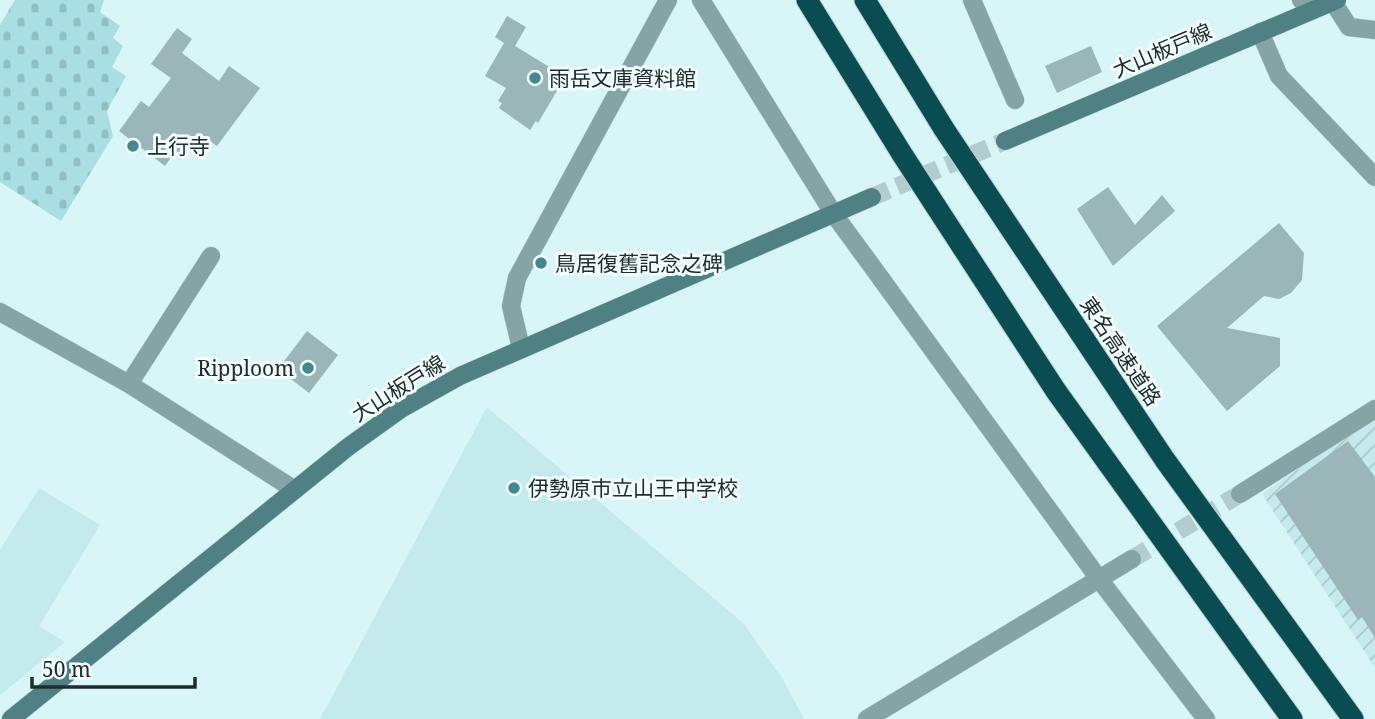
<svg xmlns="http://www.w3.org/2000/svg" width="1375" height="719" font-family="'Noto Serif','Noto Sans JP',serif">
  <defs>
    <pattern id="industrial-furrows" width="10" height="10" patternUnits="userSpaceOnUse" patternTransform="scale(1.75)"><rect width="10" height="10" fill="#c5eaed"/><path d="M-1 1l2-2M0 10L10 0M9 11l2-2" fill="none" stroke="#a9c9cb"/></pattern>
    <pattern id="cemetery-stones" width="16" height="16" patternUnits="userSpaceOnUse" patternTransform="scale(1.75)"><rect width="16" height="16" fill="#a9dfe3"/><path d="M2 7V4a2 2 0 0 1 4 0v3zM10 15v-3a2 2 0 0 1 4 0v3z" fill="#91c0c3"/></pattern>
  </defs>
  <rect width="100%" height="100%" fill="#d8f5f7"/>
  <g fill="#c5eaed">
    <path d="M487,407L744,624L784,681L804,719H320Z"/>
    <path d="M39,488L100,525L39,626L65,642L0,695V550Z"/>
  </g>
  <path fill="url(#industrial-furrows)" d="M1375,416V668L1262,494Z"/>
  <path fill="url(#cemetery-stones)" d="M15,0H104L100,12L120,26L113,38L123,46L112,67L126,76L107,111L113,136L61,221L0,182V25Z"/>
  <g fill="#9bb6b8">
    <path d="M507,16L526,27L515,46L556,71L555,74L564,79L538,123L536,121L530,130L499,108L502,103L498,101L506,88L485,76L504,43L495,37Z"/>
    <path d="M177,28L192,39L182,53L219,81L229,66L260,88L217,146L204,137L198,145L194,142L180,160L173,155L165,166L119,131L141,101L149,107L171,78L151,64Z"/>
    <path d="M1091,46L1102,72L1057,93L1045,66Z"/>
    <path d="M1108,187L1135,225L1162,195L1175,211L1113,266L1077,209Z"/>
    <path d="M1279,223L1304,253L1302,280L1291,293L1279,299L1264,296L1227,328L1280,338V366L1227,411L1157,326Z"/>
    <path d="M307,331L338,355L309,393L278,369Z"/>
    <path d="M1348,441L1375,477V638L1362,617L1358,620L1275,494Z"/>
  </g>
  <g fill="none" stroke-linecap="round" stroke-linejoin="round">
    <path stroke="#b3cdce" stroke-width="18" stroke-dasharray="18 9" stroke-linecap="butt" d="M1132,559L1240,494"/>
    <path stroke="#b3cdce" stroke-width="18" stroke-dasharray="18 9" stroke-linecap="butt" d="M872,197L1005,141"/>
    <defs>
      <g id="minor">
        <path d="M972,0L1015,100"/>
        <path d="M1301,0L1313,10"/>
        <path d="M1333,2L1349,27L1375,30"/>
        <path d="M1260,32L1279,76L1375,177"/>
        <path d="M882,280L1099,579L1206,719"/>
        <path d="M0,312L129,384L295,490"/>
        <path d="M521,348L511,306L517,278L668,0"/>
        <path d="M129,384L211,256"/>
        <path d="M1240,494L1375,409"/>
        <path d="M867,719L1132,559"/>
      </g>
      <path id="tertiary" d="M701,0L833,213L882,280"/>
      <g id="secondary">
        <path d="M1005,141L1337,0"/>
        <path d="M11,719L348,447L401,409L460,376L872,197"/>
      </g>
      <g id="motorway">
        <path d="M807,0L902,154"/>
        <path d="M865,0L944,129"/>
        <path d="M982,186L1165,460L1353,719"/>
        <path d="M935,205L1056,391L1292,719"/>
      </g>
    </defs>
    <use href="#minor" stroke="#b7d1d2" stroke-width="19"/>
    <use href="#tertiary" stroke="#b7d1d2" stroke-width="19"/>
    <use href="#secondary" stroke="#b7d1d2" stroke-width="19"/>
    <use href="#motorway" stroke="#b7d1d2" stroke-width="23"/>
    <use href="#minor" stroke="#84a4a6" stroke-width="18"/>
    <use href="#tertiary" stroke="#84a4a6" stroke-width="18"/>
    <use href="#secondary" stroke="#4f8084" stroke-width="18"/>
    <use href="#motorway" stroke="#094d52" stroke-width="21"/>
    <defs>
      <g id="motorway-bridge">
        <path d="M944,129L982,186"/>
        <path d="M902,154L935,205"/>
      </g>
    </defs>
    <use href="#motorway-bridge" stroke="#b7d1d2" stroke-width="23" stroke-linecap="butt"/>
    <use href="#motorway-bridge" stroke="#094d52" stroke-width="21"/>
  </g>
  <g fill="#41898e" stroke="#f3feff" stroke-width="2.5">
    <circle cx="535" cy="78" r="7"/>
    <circle cx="133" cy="146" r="7"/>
    <circle cx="541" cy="263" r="7"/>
    <circle cx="308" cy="368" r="7"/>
    <circle cx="514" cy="488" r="7"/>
  </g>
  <g text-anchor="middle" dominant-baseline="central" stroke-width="6" stroke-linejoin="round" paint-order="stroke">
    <g font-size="21" fill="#202b2c" stroke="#f3feff">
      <text transform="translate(1162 50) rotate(-23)">大山板戸線</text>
      <text transform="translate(1121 351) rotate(56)">東名高速道路</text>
      <text transform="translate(398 388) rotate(-32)">大山板戸線</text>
    </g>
    <g font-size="21" fill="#202b2c" stroke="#f3feff" text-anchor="start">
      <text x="549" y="78">雨岳文庫資料館</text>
      <text x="147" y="146">上行寺</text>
      <text x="555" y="263">鳥居復舊記念之碑</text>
      <text x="294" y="368" text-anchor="end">Ripploom</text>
      <text x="528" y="488">伊勢原市立山王中学校</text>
    </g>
  </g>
  <path d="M32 677v10h163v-10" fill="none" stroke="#202b2c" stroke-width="3.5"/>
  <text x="42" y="677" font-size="21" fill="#202b2c" stroke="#f3feff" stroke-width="5" paint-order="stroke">50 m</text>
</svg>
